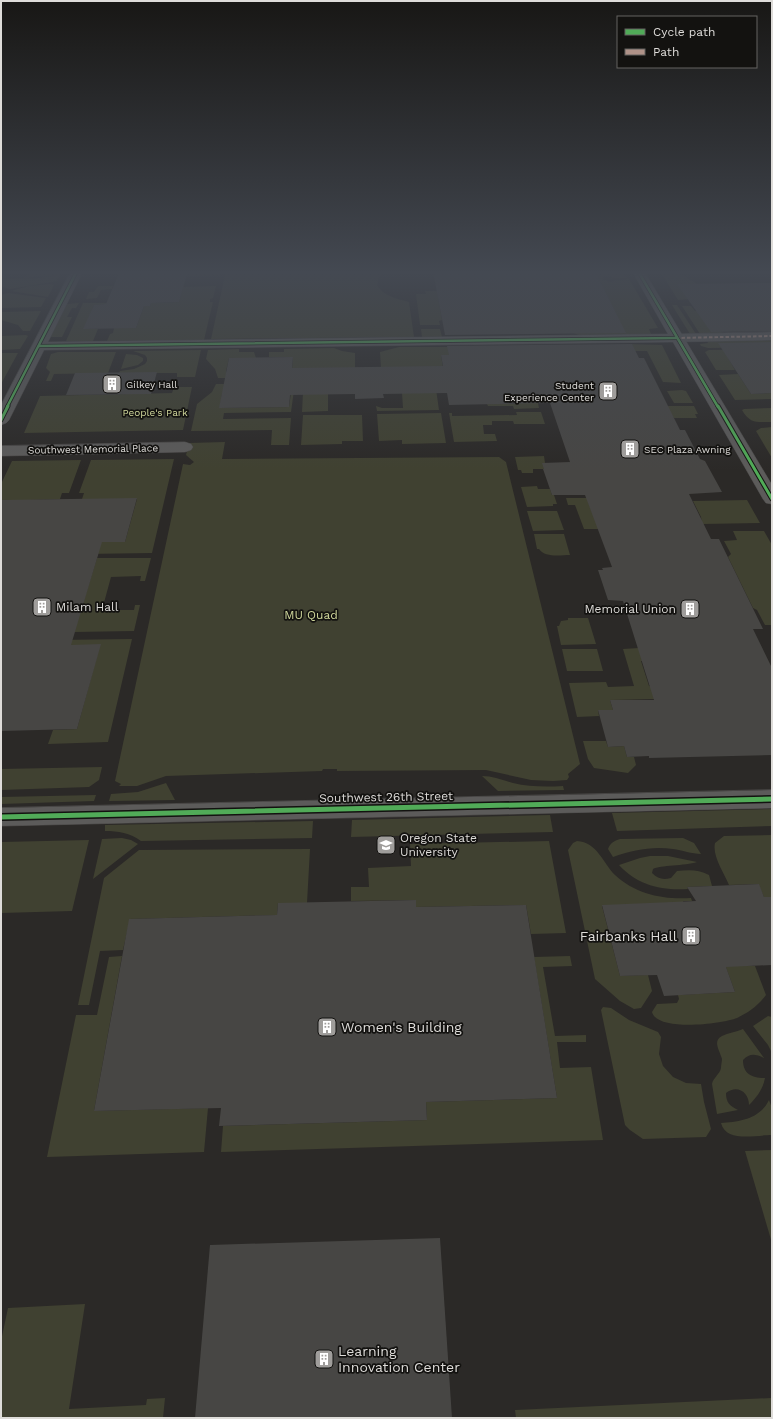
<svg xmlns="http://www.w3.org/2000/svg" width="773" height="1419" font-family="'Work Sans',sans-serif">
  <rect width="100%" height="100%" fill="#2b2927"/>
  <g fill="#404131">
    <path d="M32,271H62L60,274L57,275L22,278L29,276Z"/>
    <path d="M188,271H220L219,275L187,276Z"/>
    <path d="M226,271H386L379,277L377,285C383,296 398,299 409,302L414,337L211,339Z"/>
    <path d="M595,271H623L627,278H616L605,276L602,279L610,282L617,280L629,279L658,328L649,329L651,334L579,335L570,332L621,324Z"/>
    <path d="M660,271L678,272L697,284H677L690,299L678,300Z"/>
    <path d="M60,275L57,281L52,282L10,289L3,287L1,288V280L2,279L1,277H6L5,279L39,278Z"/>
    <path d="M50,284L54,285L48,297L11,291L29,286Z"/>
    <path d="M98,286H113L112,289L101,290L97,298L86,299L89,292H94Z"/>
    <path d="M216,286L213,298L210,299V302H213L204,340L107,341L110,334L113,333L114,328H136L144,306H150L151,303L179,302L183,287Z"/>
    <path d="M425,291H437L442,320L439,321L440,325H420L416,294H426Z"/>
    <path d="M8,293L46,298L41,307L1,308V295Z"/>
    <path d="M79,303L76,308H72L67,317H72L62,337H50L67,304Z"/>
    <path d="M83,303H116L115,304L94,305L84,329H98L93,341H66Z"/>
    <path d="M672,305H677L696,334H690Z"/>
    <path d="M682,306H691L695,311H697L723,333L700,334Z"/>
    <path d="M41,311L30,331H23L18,325L1,320V312Z"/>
    <path d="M421,329H440L442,337H422Z"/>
    <path d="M26,335L28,336L20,349L1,350V336Z"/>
    <path d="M772,340V347L708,348L701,346L700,344L708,343L707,341Z"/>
    <path d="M627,344L662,345L681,383L663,382L647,351H631Z"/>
    <path d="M399,347H450L466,355H441L443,368H381L380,352Z"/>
    <path d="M334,348L342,351L355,353V369L292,370L293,357H269V352H284V349Z"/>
    <path d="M239,349V352H254L256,358H229L226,371L228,378H218L215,369L206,359L208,350Z"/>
    <path d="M772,349L727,356L735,370H716L705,352L709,350Z"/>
    <path d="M201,350L195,377H177V373H119L120,371L134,369L145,364L147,361V358L145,355L133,351Z"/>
    <path d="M58,352H116L108,373L54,374L51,381H46L50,372L46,368L51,354Z"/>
    <path d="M1,353H18L1,384Z"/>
    <path d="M126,354L137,355L143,358V361L138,365L121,369Z"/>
    <path d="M738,374L751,394L772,393V399L735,400L719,375Z"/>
    <path d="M216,384H227L225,393L222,394L220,408L289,407L291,393L294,390L291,412L224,413L223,419L291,418L289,445H271L272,430L191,431L197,404L212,392Z"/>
    <path d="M174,387H192L183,430L24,433L40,396L172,393Z"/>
    <path d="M436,389L439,410L377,411L376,406L382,408H403L402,393Z"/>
    <path d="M515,390L538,403L539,408L514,409L513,406H488L487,404H519Z"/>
    <path d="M682,390L686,391L693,403H674L667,391Z"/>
    <path d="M303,392L328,394V411L302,412Z"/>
    <path d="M664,406H694L698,414H695L697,418H674Z"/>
    <path d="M772,408L771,422C757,422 750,424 742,410L744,409Z"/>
    <path d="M516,412H541L545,424H514L513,421H492V425H483L484,434H495L497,441L454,442L449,413H452V416L517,415Z"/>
    <path d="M441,413L446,443L402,444V440L379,441L377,414Z"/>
    <path d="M303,415H362L363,441H342V444L301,445Z"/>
    <path d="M772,427V458L756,431L761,428Z"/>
    <path d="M225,442L222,459L499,457L506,462L580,764L568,774L569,777L567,780L553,781L531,780L486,770L337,771V769H323L322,771L166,776L137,786H119L121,784L115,781L183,464L190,465L194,462L186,455L189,443Z"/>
    <path d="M544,456L545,463L544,469H533V473H522L521,470H518L515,457Z"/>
    <path d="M174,459L152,553L84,554L89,542H125L137,499H82L84,493H79L91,460Z"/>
    <path d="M81,460L69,493H62L60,499L1,501V484L12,461Z"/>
    <path d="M537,486L538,489H550L552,495H554L557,504H553V506L527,507L521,487Z"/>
    <path d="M566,498H589L588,502L599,529H584L575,505H568Z"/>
    <path d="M747,500L760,523L702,524L701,517L693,501Z"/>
    <path d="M527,511H557L564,530L533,531Z"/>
    <path d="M733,531H764L772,545V625H765L757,610L753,608L728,557L731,554L724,541L737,540Z"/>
    <path d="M534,534H564L570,555C561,555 545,558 539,549H537Z"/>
    <path d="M97,558H151L145,581H140L141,576L111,577L102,610H134L135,605H140L134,631L74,632Z"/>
    <path d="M568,618H588L596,644L561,645L557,626H559L561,621L568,620Z"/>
    <path d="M132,639L108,742L48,744L53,730L77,729L100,645H56L57,640Z"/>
    <path d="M639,648L643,661H641L649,686L652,687L656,699L610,700L613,710H598L599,716L577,717L569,683L606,682L608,687L634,686L623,649Z"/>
    <path d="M562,649H597L603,671H567Z"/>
    <path d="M583,741H606L608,747L624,746L627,757H634L636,765L628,773L594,768L588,759Z"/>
    <path d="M102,767L99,780L89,787L1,790V769Z"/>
    <path d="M482,776C493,776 502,780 513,783C529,787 547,787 563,786L564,790L498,791Z"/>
    <path d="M166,783L175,800L109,801L111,794L138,792Z"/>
    <path d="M96,795L94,801L1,804V797Z"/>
    <path d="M772,809V826L617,831L612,813Z"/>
    <path d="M550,815L553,832L351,837L352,820Z"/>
    <path d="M313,821L312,838L141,841C130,833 118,831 105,831V825Z"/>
    <path d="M772,835V897H764L758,884L729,885C724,873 712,856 715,843L724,836Z"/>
    <path d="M122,838L131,840L138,844L93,879L102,839Z"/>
    <path d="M683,838L694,843L701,854C692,854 682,850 673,849C652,846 633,850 613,857L608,849C610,843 614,841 620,839Z"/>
    <path d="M89,840L72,911L1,913V842Z"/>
    <path d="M549,841L566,933L531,934L526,905L416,907V900L351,901V887H369L368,868L411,866L410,844Z"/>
    <path d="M577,841C597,842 603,863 615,875C635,894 664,900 691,898L692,901H683L686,909L641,904L602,906L620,976L648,975L652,991L641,1008L634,1009L620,1001L595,979L568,850L573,843Z"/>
    <path d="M310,849L307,903H278L277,915L130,919L123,950L100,951L89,1005H78L104,878L139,850Z"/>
    <path d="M650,856H668L697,862C685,866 660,865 653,869L652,873C658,879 663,880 671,878L677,871C688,870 698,869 709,875L712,886L687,887L688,889C662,891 637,885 619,865L640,858Z"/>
    <path d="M122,956L94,1111L208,1108L204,1152L47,1157L76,1015H97L109,957Z"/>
    <path d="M570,956L572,966L543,967L555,1036L586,1035V1042H557L560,1068L591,1067L603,1140L221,1152L223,1126L427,1120L426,1102L557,1098L534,957Z"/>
    <path d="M741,961L743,966H755L766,995C758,1006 748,1013 737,1018C722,1024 657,1032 652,1012L657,1004L677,1003L679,999L678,995L735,992L724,962Z"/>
    <path d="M603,1007L611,1008L629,1020L658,1032L661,1037L659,1054L663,1066L673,1077L686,1083L701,1084L704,1102L711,1129L706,1137L643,1139L630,1130L625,1125L601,1010Z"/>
    <path d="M768,1016L772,1017V1053L768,1045L753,1026Z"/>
    <path d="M743,1029L764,1058C755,1054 750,1053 743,1060C743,1074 752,1078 765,1078C763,1089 757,1097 749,1105C749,1092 737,1084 726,1093C726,1103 730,1106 738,1110L717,1114L712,1084C713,1078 720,1074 721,1068C721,1065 722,1061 722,1059C720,1051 712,1041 722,1036C728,1033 736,1032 743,1029Z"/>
    <path d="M769,1100L772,1108V1135C756,1135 726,1143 721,1123C739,1122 760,1119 769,1100Z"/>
    <path d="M772,1150V1243L745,1151Z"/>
    <path d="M85,1304L69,1409L146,1405L147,1399L165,1398L163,1418H1V1341L8,1308Z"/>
    <path d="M772,1398V1418H516L515,1410Z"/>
  </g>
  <g fill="#474644">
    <path d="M120,271H188L179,302L151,303L150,306H144L136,328L83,329L94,305L106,304Z"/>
    <path d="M433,271H595L626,333L445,335Z"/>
    <path d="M772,283V331L711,332L677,284Z"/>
    <path d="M772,342V393L751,394L718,343Z"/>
    <path d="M632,344L639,358H644L680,430H685L700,459L705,461L722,492L689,494L711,539H719L763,629H753L772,668V755L649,758V756L627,757L624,746L608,747L598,710H613L610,700H654L623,601L608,600L598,570H603L602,568L612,567L585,495H552L543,469H544L542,463L570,462L550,403L449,405L447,393L383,394L384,398L355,399V394L290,395L289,407L219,408L229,358L293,357L292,368L443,366L441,355H449L447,346Z"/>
    <path d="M157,372L151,394L66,395L75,373Z"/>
    <path d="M137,498L125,542H102L71,645L101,644L77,729L1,731V500Z"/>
    <path d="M759,884L764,897H772V965L726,967L735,992L664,996L657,975L620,976L602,905L696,901L687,887Z"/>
    <path d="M416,900V907L526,905L557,1098L426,1102L427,1120L219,1126L221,1108L94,1111L129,919L277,915L278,903Z"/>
    <path d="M440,1238L452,1418H195L210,1245Z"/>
  </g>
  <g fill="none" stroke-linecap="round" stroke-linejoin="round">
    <defs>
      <path id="pedestrian" d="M772,332V340L676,342L671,341L670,338L671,335L676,334Z"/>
      <g id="minor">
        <path d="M71,271H83L48,342L668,334L632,271H644L772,485V504L766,503L763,499L673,342L44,350L9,420L6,423L1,425V405Z"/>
        <path d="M185,442L191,444L193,447L191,450L185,452L1,456V446Z"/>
        <path d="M772,790V808L1,826V808Z"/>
      </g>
    </defs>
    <use href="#pedestrian" stroke="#484645" stroke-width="1"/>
    <use href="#minor" stroke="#484645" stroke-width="1"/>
    <use href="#pedestrian" fill="#5c5b5a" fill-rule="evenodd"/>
    <use href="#minor" fill="#5c5b5a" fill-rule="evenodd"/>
    <path stroke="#af9288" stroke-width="2" stroke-dasharray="3.5 2" stroke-linecap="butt" d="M676,338L772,336"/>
    <defs>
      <g id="cycleway-far2">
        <path d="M638,271L718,407"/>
        <path d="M39,346L676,338"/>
        <path d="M7,407L77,271"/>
      </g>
      <g id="cycleway-far1">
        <path d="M718,406L772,499"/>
        <path d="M1,420L8,406"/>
      </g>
      <path id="cycleway" d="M1,817L772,799"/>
    </defs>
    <use href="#cycleway-far2" stroke="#131210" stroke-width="4"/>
    <use href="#cycleway-far1" stroke="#131210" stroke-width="5"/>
    <use href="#cycleway" stroke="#131210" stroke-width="8"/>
    <use href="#cycleway-far2" stroke="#51ab58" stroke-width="2.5"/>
    <use href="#cycleway-far1" stroke="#51ab58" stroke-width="3"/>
    <use href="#cycleway" stroke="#51ab58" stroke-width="5"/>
  </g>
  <linearGradient id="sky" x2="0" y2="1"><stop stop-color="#181715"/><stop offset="0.58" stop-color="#444952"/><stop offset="1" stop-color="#444952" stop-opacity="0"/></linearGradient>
  <rect width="773" height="470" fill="url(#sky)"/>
  <defs>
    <symbol id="building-square" viewBox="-11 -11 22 22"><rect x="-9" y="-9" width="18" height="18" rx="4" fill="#9f9d9b" stroke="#131210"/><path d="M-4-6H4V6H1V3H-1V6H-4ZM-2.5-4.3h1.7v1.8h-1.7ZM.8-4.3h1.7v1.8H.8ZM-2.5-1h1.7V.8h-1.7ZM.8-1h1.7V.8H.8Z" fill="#fff"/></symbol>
    <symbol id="university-square" viewBox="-11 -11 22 22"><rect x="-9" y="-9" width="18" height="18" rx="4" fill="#9f9d9b" stroke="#131210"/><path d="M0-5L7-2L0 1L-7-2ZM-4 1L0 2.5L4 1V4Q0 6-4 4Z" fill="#fff"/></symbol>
  </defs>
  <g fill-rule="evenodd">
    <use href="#building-square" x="101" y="373" width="22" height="22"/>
    <use href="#building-square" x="597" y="380" width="22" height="22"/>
    <use href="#building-square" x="619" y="438" width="22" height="22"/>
    <use href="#building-square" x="31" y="596" width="22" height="22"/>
    <use href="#building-square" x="679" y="598" width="22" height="22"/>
    <use href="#university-square" x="375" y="834" width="22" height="22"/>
    <use href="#building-square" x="680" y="925" width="22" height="22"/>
    <use href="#building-square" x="316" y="1016" width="22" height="22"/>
    <use href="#building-square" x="313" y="1348" width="22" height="22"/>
  </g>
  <g text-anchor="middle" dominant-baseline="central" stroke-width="3.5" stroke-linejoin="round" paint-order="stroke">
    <g font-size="10" fill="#dedcd9" stroke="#131210" text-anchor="start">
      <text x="126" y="384">Gilkey Hall</text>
      <text x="594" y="385" text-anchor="end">Student<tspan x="594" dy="12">Experience Center</tspan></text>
      <text x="644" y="449">SEC Plaza Awning</text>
    </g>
    <g font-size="10" fill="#d1d89c" stroke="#131210">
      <text x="155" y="412">People's Park</text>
    </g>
    <g font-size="10" fill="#dedcd9" stroke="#131210">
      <text transform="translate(93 449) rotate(-1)">Southwest Memorial Place</text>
    </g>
    <g font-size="12" fill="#dedcd9" stroke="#131210" text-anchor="start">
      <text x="56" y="607">Milam Hall</text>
      <text x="676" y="609" text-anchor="end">Memorial Union</text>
      <text x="400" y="838">Oregon State<tspan x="400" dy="14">University</tspan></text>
    </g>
    <g font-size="12" fill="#d1d89c" stroke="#131210">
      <text x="311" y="615">MU Quad</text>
    </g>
    <g font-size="12" fill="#dedcd9" stroke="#131210">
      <text transform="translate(386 797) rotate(-1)">Southwest 26th Street</text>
    </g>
    <g font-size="14" fill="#dedcd9" stroke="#131210" text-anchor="start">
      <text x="677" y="936" text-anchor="end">Fairbanks Hall</text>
      <text x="341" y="1027">Women's Building</text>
      <text x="338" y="1351">Learning<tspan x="338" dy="16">Innovation Center</tspan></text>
    </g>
  </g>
  <rect width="773" height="1419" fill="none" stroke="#dedcd9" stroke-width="4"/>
  <rect x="617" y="16" width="140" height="52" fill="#131210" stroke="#646360"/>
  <rect x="625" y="29" width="20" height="6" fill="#51ab58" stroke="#646360"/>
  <text x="653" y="36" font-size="12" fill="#dedcd9">Cycle path</text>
  <rect x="625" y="49" width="20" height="6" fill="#af9288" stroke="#646360"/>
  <text x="653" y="56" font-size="12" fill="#dedcd9">Path</text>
</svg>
